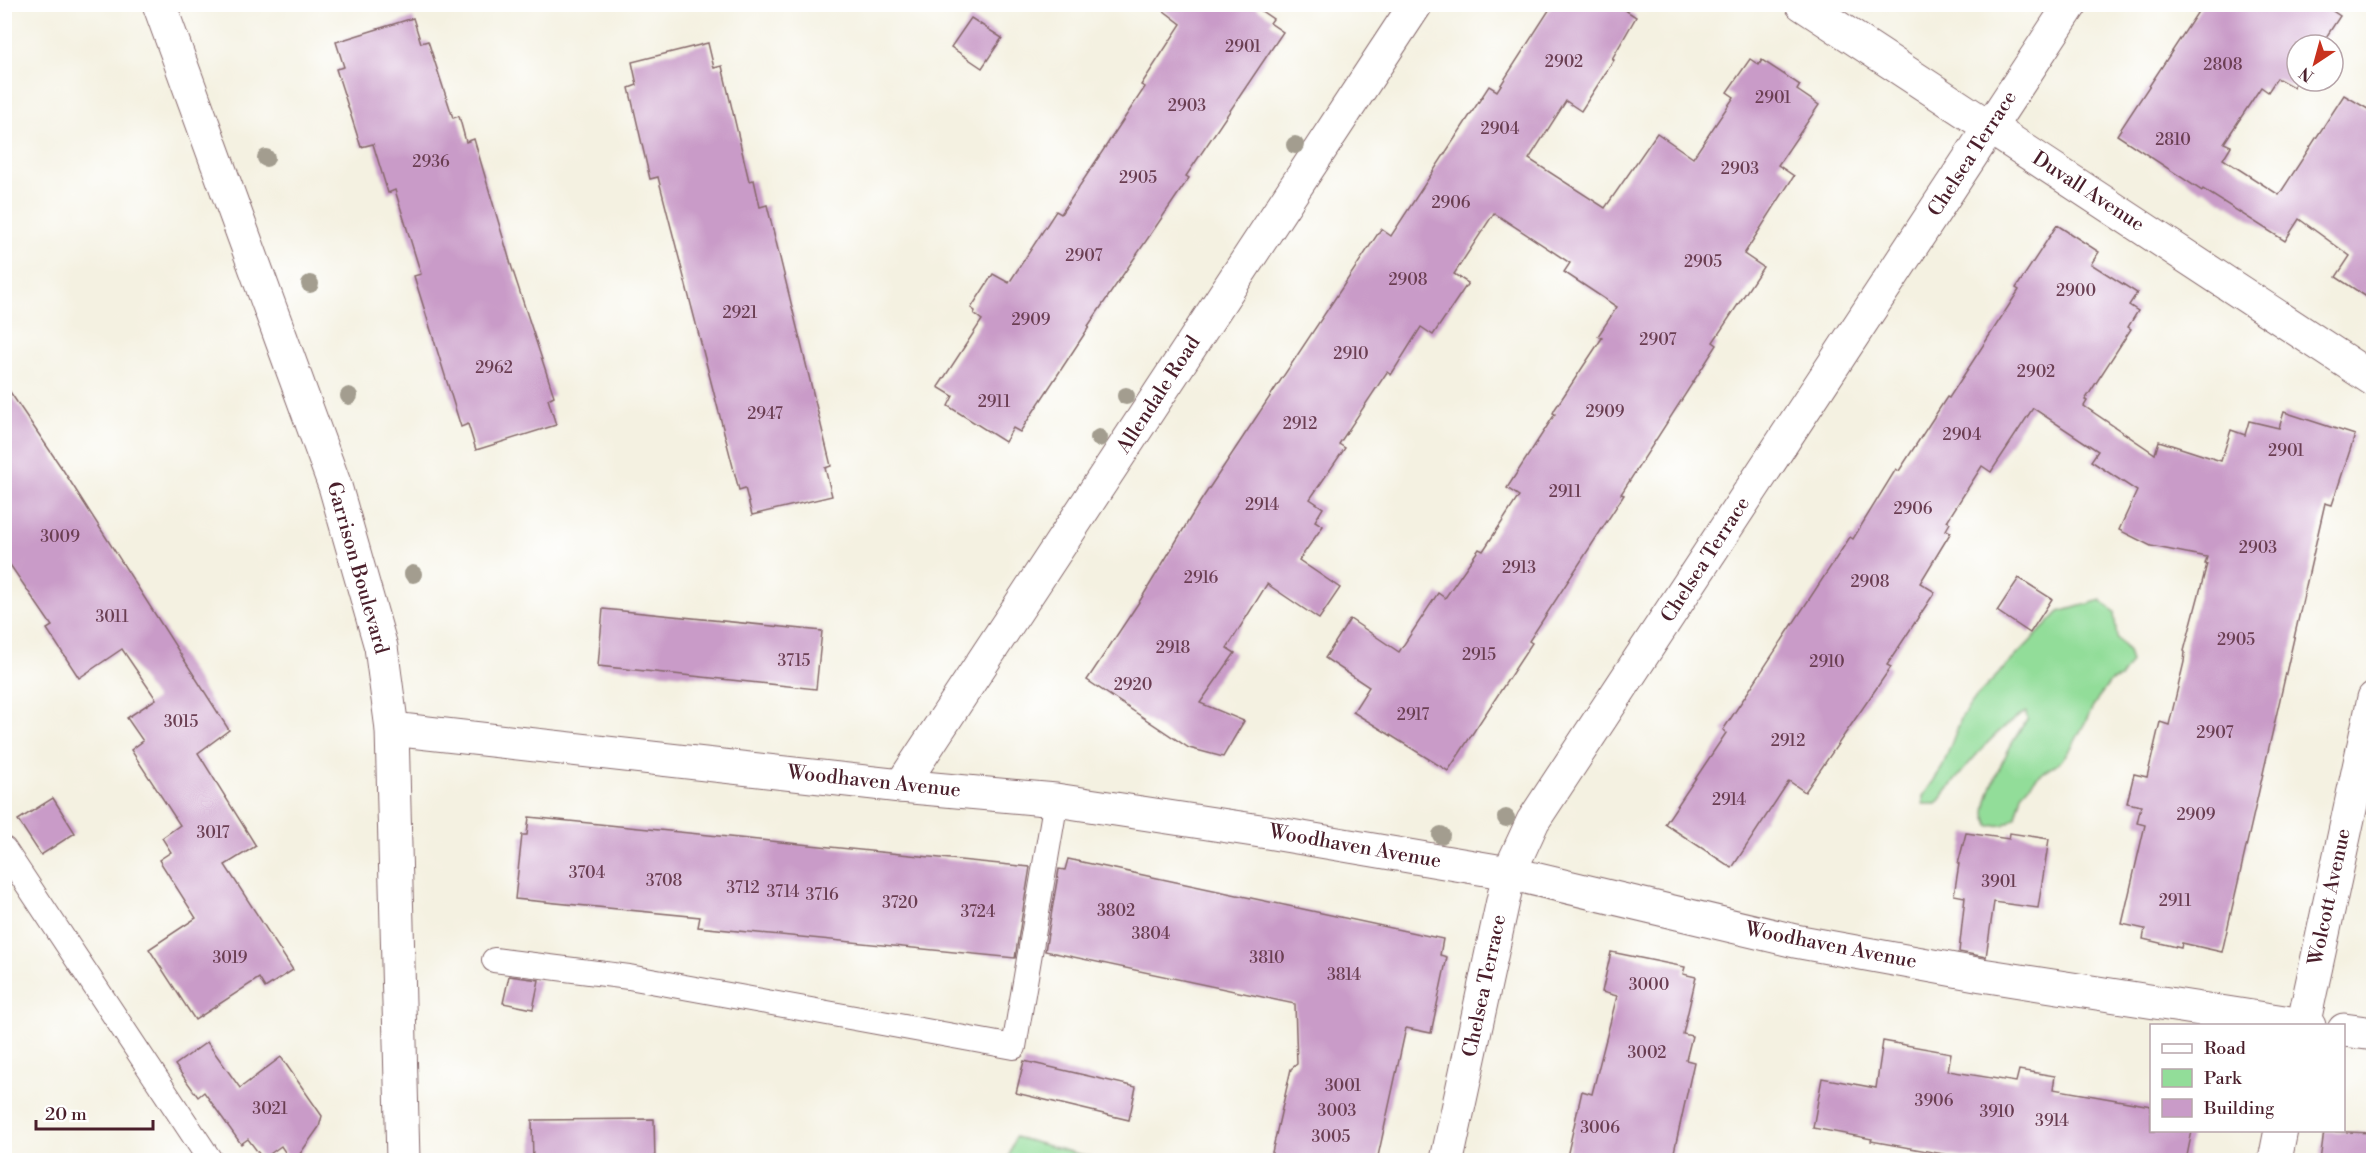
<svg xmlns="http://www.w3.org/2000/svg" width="2378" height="1165" font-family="'Libre Bodoni',serif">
  <rect width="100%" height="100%" fill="#fff"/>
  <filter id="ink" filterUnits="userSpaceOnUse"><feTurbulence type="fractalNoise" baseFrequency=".0167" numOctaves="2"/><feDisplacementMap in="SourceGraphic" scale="12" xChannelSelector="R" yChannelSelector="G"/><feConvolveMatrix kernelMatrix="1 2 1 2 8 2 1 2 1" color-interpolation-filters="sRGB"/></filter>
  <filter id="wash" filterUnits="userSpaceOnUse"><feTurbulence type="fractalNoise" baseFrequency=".008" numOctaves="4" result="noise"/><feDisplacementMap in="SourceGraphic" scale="24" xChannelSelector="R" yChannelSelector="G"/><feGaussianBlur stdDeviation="1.35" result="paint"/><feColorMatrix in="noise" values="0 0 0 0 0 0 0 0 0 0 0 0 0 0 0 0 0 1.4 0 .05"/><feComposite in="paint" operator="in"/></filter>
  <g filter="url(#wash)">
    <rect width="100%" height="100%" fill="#f4f1e1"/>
    <g fill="#92dd99" stroke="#6e7e62" stroke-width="1.5">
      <path d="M2101,600L2114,612L2117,638L2128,651L2131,662L2120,678L2111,681L2098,698L2073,745L2061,761L2037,777L2022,794L2016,817L2004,825L1989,826C1988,822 1985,817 1985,813C1986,790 2013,738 2027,720L2026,712C1992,730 1961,774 1936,804H1923V796L1942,768L1962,716L1976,697L2059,612Z"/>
      <path d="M1015,1137L1101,1160H1008Z"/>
    </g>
    <g id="blocks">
      <g fill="#c99bc8">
        <path d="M1155,4H1251L1273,19L1270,23L1283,32L1186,176L1189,178L1088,326L1089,327L1020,432L1013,428L1005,442L948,406L953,396L938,387L982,320L974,314L975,311L971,308L993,274L1009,283L1056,211L1061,214L1145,87L1141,85L1181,24Z"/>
        <path d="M1553,4H1616L1636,17L1612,59L1614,60L1581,111L1566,101L1529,159L1605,208L1657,133L1693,158L1734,97L1727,92L1750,59L1759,65L1762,60L1800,85L1797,90L1819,105L1778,165L1794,176L1744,254L1763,267L1713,342L1717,345L1621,494L1624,495L1529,641L1532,643L1448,771L1353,712L1369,687L1325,658L1350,619L1399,652L1438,593L1445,598L1479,549L1483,551L1519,496L1507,488L1555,414L1553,413L1555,409L1602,338L1598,336L1617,307L1564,272L1570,263L1494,213L1454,274L1468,283L1433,335L1421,327L1391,375L1387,372L1339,444L1345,448L1310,499L1323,508L1315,521L1323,526L1299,560L1340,588L1319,619L1267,584L1227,648L1235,653L1200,703L1244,721L1223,757L1189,748L1087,680L1141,599L1200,502L1381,229L1391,236L1489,86L1497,91Z"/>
        <path d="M2203,4H2322L2340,16L2321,45H2297V81L2293,87L2277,78L2268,92L2261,87L2224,143L2231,146L2223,159L2279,195L2344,95L2373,112V301L2336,277L2350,256L2299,219L2285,241L2203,189L2202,191L2117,135Z"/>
        <path d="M413,18L421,43L428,41L453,118L459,116L466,142L474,139L512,268L554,396L548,399L556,425L476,450L468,424L461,427L414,276L421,274L395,190L388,193L373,144L361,147L336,69L344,67L336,42Z"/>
        <path d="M971,18L1002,38L982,68L951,47Z"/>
        <path d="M708,43L714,68L722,66L749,181L754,180L760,207L767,205L831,466L825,468L832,496L752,515L745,488L739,490L658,177L650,179L629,88L637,85L632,62Z"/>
        <path d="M2057,225L2099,252L2091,264L2137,293L2129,305L2138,311L2128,327L2131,329L2085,400L2087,401L2084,406L2155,454L2159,441L2221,461L2231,430L2245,435L2249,421L2279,428L2284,412L2355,435L2332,505L2325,503L2222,952L2182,943L2181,948L2143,939L2145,929L2122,924L2145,825L2137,823L2141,806L2127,803L2134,774L2147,777L2160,722L2169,725L2184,662L2185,652L2184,651L2207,564H2205L2207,557L2151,546L2119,530L2137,491L2091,461L2098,451L2033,408L1991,472L1982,466L1947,521L1950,523L1946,530L1951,532L1920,583L1935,592L1887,665L1891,667L1805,792L1789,781L1732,868L1665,824L1726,733L1723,730L1850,537L1853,539L1896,469L1899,471L1947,397L1949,398L2019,290L2016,288Z"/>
        <path d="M4,383L63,470L229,730L198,753L256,846L225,865L293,970L265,988L259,978L195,1020L149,949L196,918L159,860L171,852L162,838L180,825L131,750L143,741L127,718L156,699L122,649L79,678L47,629L52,626L4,556Z"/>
        <path d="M2019,578L2052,599L2030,633L1997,611Z"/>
        <path d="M603,609L822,631L816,689L598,666Z"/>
        <path d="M53,798L75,833L41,855L18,820Z"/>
        <path d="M529,817L1030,867L1015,958L698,927L700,917L515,899L522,835H527Z"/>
        <path d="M1966,833L2009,839L2010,833L2049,839L2038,908L1994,902L1986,957L1959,952L1965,897L1954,895L1959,864H1958Z"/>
        <path d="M1068,859L1443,939L1440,955L1447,957L1431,1033L1406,1028L1377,1161H1270L1291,1069L1297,1064L1295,1004L1045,951L1059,869L1065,870Z"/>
        <path d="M1611,952L1685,967L1683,974L1696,977L1683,1034L1692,1036L1686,1060L1694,1062L1672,1161H1566L1582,1091L1592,1094L1617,996L1602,992Z"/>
        <path d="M509,976L539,980L533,1009L503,1003Z"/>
        <path d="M1883,1041L1951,1053L1948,1071L2016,1082L2019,1070L2055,1076L2053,1089L2151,1106V1131H2192L2186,1161H1982L1871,1141L1872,1139L1813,1128L1822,1078L1876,1088Z"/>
        <path d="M207,1042L240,1088L281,1057L322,1116L319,1127L295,1161H291L281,1146L263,1159L248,1139L241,1144L204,1092L198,1097L175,1065Z"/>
        <path d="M1024,1061L1136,1087L1129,1120L1016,1093Z"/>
        <path d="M654,1119L655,1161H533L532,1120Z"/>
        <path d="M2324,1131L2373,1133V1161H2320Z"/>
      </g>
    </g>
  </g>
  <g filter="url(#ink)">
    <use href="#blocks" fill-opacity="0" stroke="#86686b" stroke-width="1.5"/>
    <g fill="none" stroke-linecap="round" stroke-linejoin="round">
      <defs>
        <g id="service">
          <path d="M4,849L210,1160"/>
          <path d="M494,960L629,977L1014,1047L1056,800"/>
        </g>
        <g id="minor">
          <path d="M1802,4L2374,380"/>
          <path d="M901,786L1416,4"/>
          <path d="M2303,1026L2374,698"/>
          <path d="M1447,1160L1509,873L1533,821L2071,4"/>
          <path d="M2275,1160L2281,1130"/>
        </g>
        <g id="tertiary">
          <path d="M392,729L901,786L1056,800L1267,832L1509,873L1795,941L1982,975L2309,1026"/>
          <path d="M2344,1030L2374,1034"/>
        </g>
        <path id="secondary" d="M159,4L335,486L381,647L392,729L403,1160"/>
      </defs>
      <use href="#service" stroke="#86686b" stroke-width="26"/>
      <use href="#minor" stroke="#86686b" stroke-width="35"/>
      <use href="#tertiary" stroke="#86686b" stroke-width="35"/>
      <use href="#secondary" stroke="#86686b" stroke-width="35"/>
      <use href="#service" stroke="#fff" stroke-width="24"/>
      <use href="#minor" stroke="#fff" stroke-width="33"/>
      <use href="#tertiary" stroke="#fff" stroke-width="33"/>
      <use href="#secondary" stroke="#fff" stroke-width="33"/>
    </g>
    <g fill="#a39d8f">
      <circle cx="1295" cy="145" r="9"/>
      <circle cx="266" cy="158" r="9"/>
      <circle cx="310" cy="284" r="9"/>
      <circle cx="349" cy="396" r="9"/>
      <circle cx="1126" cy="396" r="9"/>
      <circle cx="1099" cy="438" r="9"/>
      <circle cx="413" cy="574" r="9"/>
      <circle cx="1506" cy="818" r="9"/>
      <circle cx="1441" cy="835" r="9"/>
    </g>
  </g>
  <g text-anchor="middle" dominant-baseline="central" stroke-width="4.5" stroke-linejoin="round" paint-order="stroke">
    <g font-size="16" fill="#6a3e52">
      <text x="1243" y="47">2901</text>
      <text x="1564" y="62">2902</text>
      <text x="2223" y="65">2808</text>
      <text x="1773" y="98">2901</text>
      <text x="1187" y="106">2903</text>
      <text x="1500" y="129">2904</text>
      <text x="2173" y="140">2810</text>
      <text x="431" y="162">2936</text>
      <text x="1740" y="169">2903</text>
      <text x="1138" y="178">2905</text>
      <text x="1451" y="203">2906</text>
      <text x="1084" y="256">2907</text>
      <text x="1703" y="262">2905</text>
      <text x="1408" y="280">2908</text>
      <text x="2076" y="291">2900</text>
      <text x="740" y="313">2921</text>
      <text x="1031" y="320">2909</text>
      <text x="1658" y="340">2907</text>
      <text x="1351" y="354">2910</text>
      <text x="494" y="368">2962</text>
      <text x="2036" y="372">2902</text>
      <text x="994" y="402">2911</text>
      <text x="1605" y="412">2909</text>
      <text x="765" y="414">2947</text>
      <text x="1300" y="424">2912</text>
      <text x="1962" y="435">2904</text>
      <text x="2286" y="451">2901</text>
      <text x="1565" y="492">2911</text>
      <text x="1262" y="505">2914</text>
      <text x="1913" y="509">2906</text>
      <text x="60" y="537">3009</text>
      <text x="2258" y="548">2903</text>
      <text x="1519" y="568">2913</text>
      <text x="1201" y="578">2916</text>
      <text x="1870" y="582">2908</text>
      <text x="112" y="617">3011</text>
      <text x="2236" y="640">2905</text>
      <text x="1173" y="648">2918</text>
      <text x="1479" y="655">2915</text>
      <text x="794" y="661">3715</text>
      <text x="1827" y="662">2910</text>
      <text x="1133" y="685">2920</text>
      <text x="1413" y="715">2917</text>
      <text x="181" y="722">3015</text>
      <text x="2215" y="733">2907</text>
      <text x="1788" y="741">2912</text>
      <text x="1729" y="800">2914</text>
      <text x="2196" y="815">2909</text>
      <text x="213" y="833">3017</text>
      <text x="587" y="873">3704</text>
      <text x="664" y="881">3708</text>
      <text x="1999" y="882">3901</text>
      <text x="743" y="888">3712</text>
      <text x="783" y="892">3714</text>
      <text x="822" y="895">3716</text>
      <text x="2175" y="901">2911</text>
      <text x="900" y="903">3720</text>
      <text x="1116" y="911">3802</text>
      <text x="978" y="912">3724</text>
      <text x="1151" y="934">3804</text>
      <text x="230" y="958">3019</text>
      <text x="1267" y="958">3810</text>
      <text x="1344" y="975">3814</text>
      <text x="1649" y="985">3000</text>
      <text x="1647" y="1053">3002</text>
      <text x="1343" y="1086">3001</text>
      <text x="1934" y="1101">3906</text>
      <text x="270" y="1109">3021</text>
      <text x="1337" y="1111">3003</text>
      <text x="1997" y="1112">3910</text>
      <text x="2052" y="1121">3914</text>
      <text x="1600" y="1128">3006</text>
      <text x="1331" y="1137">3005</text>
    </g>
    <g font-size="20" fill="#4a1f2b" stroke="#fff">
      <text transform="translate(1973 154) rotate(-57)">Chelsea Terrace</text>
      <text transform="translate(2088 192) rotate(33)">Duvall Avenue</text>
      <text transform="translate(1159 395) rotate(-57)">Allendale Road</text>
      <text transform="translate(1706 560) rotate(-57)">Chelsea Terrace</text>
      <text transform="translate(357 568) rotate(74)">Garrison Boulevard</text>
      <text transform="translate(874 782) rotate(6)">Woodhaven Avenue</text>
      <text transform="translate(1355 847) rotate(10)">Woodhaven Avenue</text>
      <text transform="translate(2330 897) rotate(-78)">Wolcott Avenue</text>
      <text transform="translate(1831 946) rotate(11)">Woodhaven Avenue</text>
      <text transform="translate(1485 986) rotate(-78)">Chelsea Terrace</text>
    </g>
  </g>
  <rect width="2378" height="1165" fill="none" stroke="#fff" stroke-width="24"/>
  <rect x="2150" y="1024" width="195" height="108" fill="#ffffff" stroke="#b7a5aa" stroke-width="1.5"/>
  <rect x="2162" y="1044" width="30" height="9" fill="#ffffff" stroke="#b7a5aa" stroke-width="1.5"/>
  <text x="2204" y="1054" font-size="18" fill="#4a1f2b">Road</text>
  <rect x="2162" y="1069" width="30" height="18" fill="#92dd99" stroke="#b7a5aa" stroke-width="1.5"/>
  <text x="2204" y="1084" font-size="18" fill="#4a1f2b">Park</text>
  <rect x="2162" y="1099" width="30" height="18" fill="#c99bc8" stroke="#b7a5aa" stroke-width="1.5"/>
  <text x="2204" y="1114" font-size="18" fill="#4a1f2b">Building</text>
  <g transform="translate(2315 63) rotate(216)"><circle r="28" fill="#ffffff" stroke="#b7a5aa" stroke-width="1.5"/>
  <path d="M0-4.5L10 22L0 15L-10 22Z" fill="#c8321e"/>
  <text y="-9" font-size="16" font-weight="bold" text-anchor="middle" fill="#4a1f2b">N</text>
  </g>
  <path d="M36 1120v9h117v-9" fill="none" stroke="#4a1f2b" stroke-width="3"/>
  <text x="45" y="1120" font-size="18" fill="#4a1f2b" stroke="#ffffff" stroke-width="4.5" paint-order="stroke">20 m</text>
</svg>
